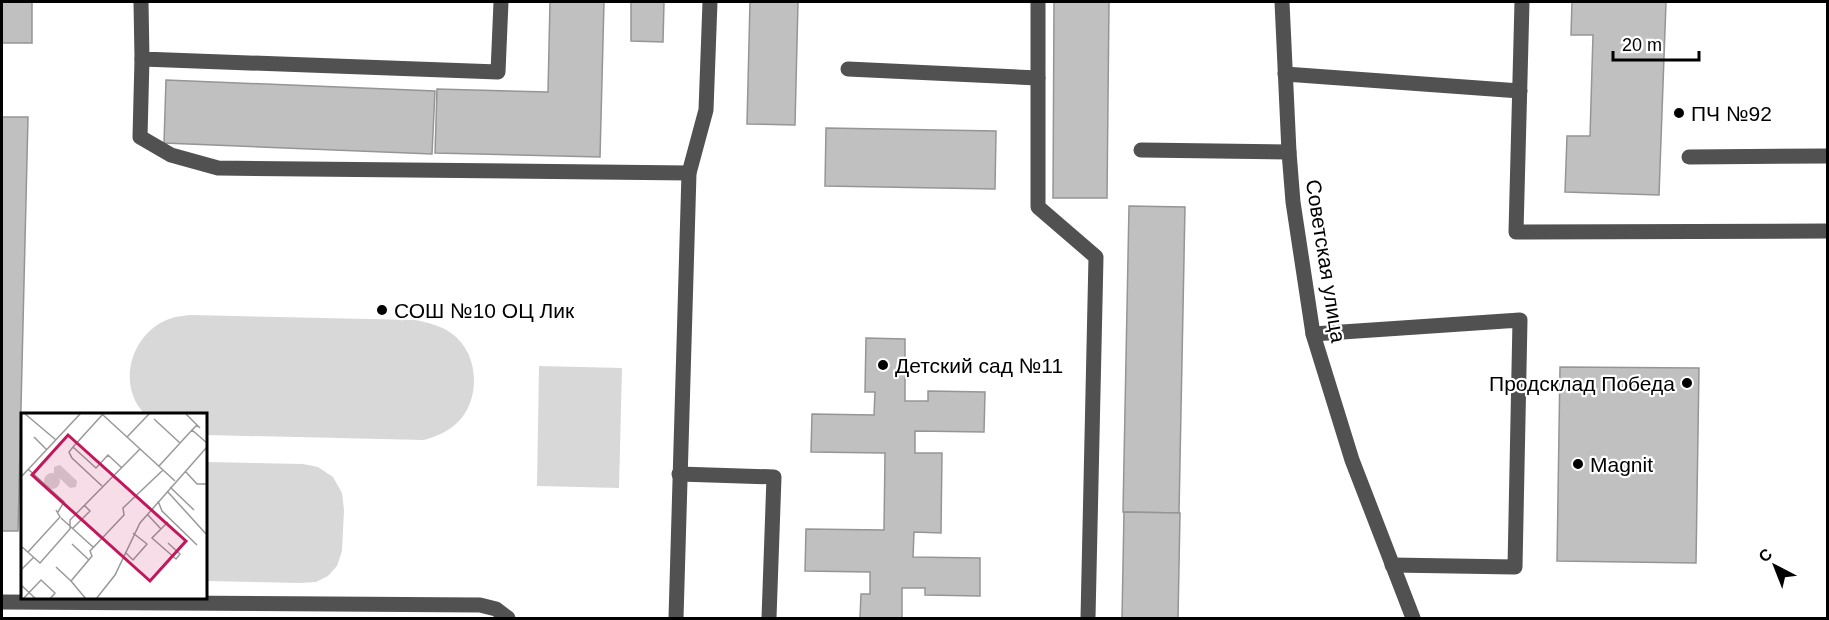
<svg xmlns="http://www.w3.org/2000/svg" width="1829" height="620" font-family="Arial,sans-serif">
  <rect width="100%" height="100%" fill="#fff"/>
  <g fill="#d8d8d8">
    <path d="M190,315L416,320C428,323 440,325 451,333C479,352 482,399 457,423C447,432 437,436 424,440L206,435V414H144C141,409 136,404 134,398C121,367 139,328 172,318C177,316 184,316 190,315Z"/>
    <path d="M539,366L622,368L619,488L537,486Z"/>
    <path d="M206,462L303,464L318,467L333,477L342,493L344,510L342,551L337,566L328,576L316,582L300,583L206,581Z"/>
  </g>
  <g fill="#c0c0c0" stroke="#959595" stroke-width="1.5">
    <rect x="2" y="2" width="30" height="41"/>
    <path d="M550,2H604L600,157L435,153L437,89L548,92Z"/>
    <path d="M631,2H664L663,42L631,41Z"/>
    <path d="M750,2H798L795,125L747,124Z"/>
    <path d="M1054,2H1109L1107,198H1053Z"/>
    <path d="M1572,2H1666L1659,195L1565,192L1567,136H1590L1593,35H1571Z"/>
    <path d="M166,80L435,91L432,154L164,143Z"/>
    <path d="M2,117H28L18,531H2Z"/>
    <path d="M826,128L996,131L995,189L825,186Z"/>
    <path d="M1129,206L1185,207L1179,513L1123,512Z"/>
    <path d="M866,338L905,339V401H928V391L985,392L984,432L915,431V453H942L941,533L914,532L913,557L980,558V596L925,595V588H902V618H860L861,594H870V572L805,571L806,529L884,530L885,453L811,452L812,414L874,415L875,392H865Z"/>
    <path d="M1560,367L1699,368L1696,563L1557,561Z"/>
    <path d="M1124,512L1180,513L1178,618H1122Z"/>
  </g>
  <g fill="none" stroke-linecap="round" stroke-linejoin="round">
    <g stroke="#515151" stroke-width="15">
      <path d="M141,2L142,59L498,72L501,2"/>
      <path d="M1038,2V207L1096,257L1088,618"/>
      <path d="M1282,2L1289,152L1293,202L1313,334L1352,460L1413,618"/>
      <path d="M1522,2L1516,232L1828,231"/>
      <path d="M142,59L140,137L171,155L218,168L689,173"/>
      <path d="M848,69L1038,78"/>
      <path d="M1285,74L1520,91"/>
      <path d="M1141,150L1289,152"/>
      <path d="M1689,157L1828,156"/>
      <path d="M1313,334L1520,320L1515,567L1392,565"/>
      <path d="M679,474L774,477L769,618"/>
      <path d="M2,602L480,605L496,609L508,618"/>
      <path d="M676,618L689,173L706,110L710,2"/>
    </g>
  </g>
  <g fill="#000" stroke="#fff" stroke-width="2">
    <circle cx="1679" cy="113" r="6"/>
    <circle cx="382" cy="310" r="6"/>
    <circle cx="883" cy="365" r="6"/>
    <circle cx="1687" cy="383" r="6"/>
    <circle cx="1578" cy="464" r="6"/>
  </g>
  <g text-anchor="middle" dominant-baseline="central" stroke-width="4.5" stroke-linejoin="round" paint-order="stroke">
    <g font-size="21" fill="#000" stroke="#fff" text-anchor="start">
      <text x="1691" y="113">ПЧ №92</text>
      <text x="394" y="310">СОШ №10 ОЦ Лик</text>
      <text x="895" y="365">Детский сад №11</text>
      <text x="1675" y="383" text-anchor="end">Продсклад Победа</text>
      <text x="1590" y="464">Magnit</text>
    </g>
    <g font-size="21" fill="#000" stroke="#fff">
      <text transform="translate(1326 261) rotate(81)">Советская улица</text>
    </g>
  </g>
  <g transform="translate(21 413)">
    <rect width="186" height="186" fill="#fff"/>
    <path d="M39,52L56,68L55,74L49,75L33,60V54ZM23 68a8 8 0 1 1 16 0a8 8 0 1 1-16 0Z" fill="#d8d8d8"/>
    <path fill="none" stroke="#999" stroke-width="1.5" d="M3,0L35,27M164,0L179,15M82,1L52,34L75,55L87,42L101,55M82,2L154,68M133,6L159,30M176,12L171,17L186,30M13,24L26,37M106,24L129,0M52,34L48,39L51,45L81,73M138,53L171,17M7,56L43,89L37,99M164,58L176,71H186M0,64L60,0M149,74L173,97M146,78L186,122M137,88L141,98L176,132M126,101L140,116M40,105L72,134M147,109L131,125L155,146L159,141L147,130M52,115L69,98L63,92M51,131L68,147M0,133L19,150L49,116V107L119,36M7,139L39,104L35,97M104,139L112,147L126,131L112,120M35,154L50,168M0,157L13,144M0,172L15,186M2,186L20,167L34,180L29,186M65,186L50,168L71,143L69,138L103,102L102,95L142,57M75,186L94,162L119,110L186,34"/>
    <path fill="#c2185b" fill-opacity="0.15" stroke="#c2185b" stroke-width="3" d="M47,22L165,128L129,168L11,62Z"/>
    <rect width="186" height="186" fill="none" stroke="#000" stroke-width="3"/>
  </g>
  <rect width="1829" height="620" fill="none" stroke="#000000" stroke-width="6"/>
  <g transform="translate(1775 566) rotate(318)" stroke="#ffffff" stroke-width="4.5" paint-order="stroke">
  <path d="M0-4.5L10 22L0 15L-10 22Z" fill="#000000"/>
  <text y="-9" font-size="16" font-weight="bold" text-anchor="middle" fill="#000000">С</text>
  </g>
  <path d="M1613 51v9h86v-9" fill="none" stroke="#000000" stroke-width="3"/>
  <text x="1622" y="51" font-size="18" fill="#000000" stroke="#ffffff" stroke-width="4.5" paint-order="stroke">20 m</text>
</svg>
